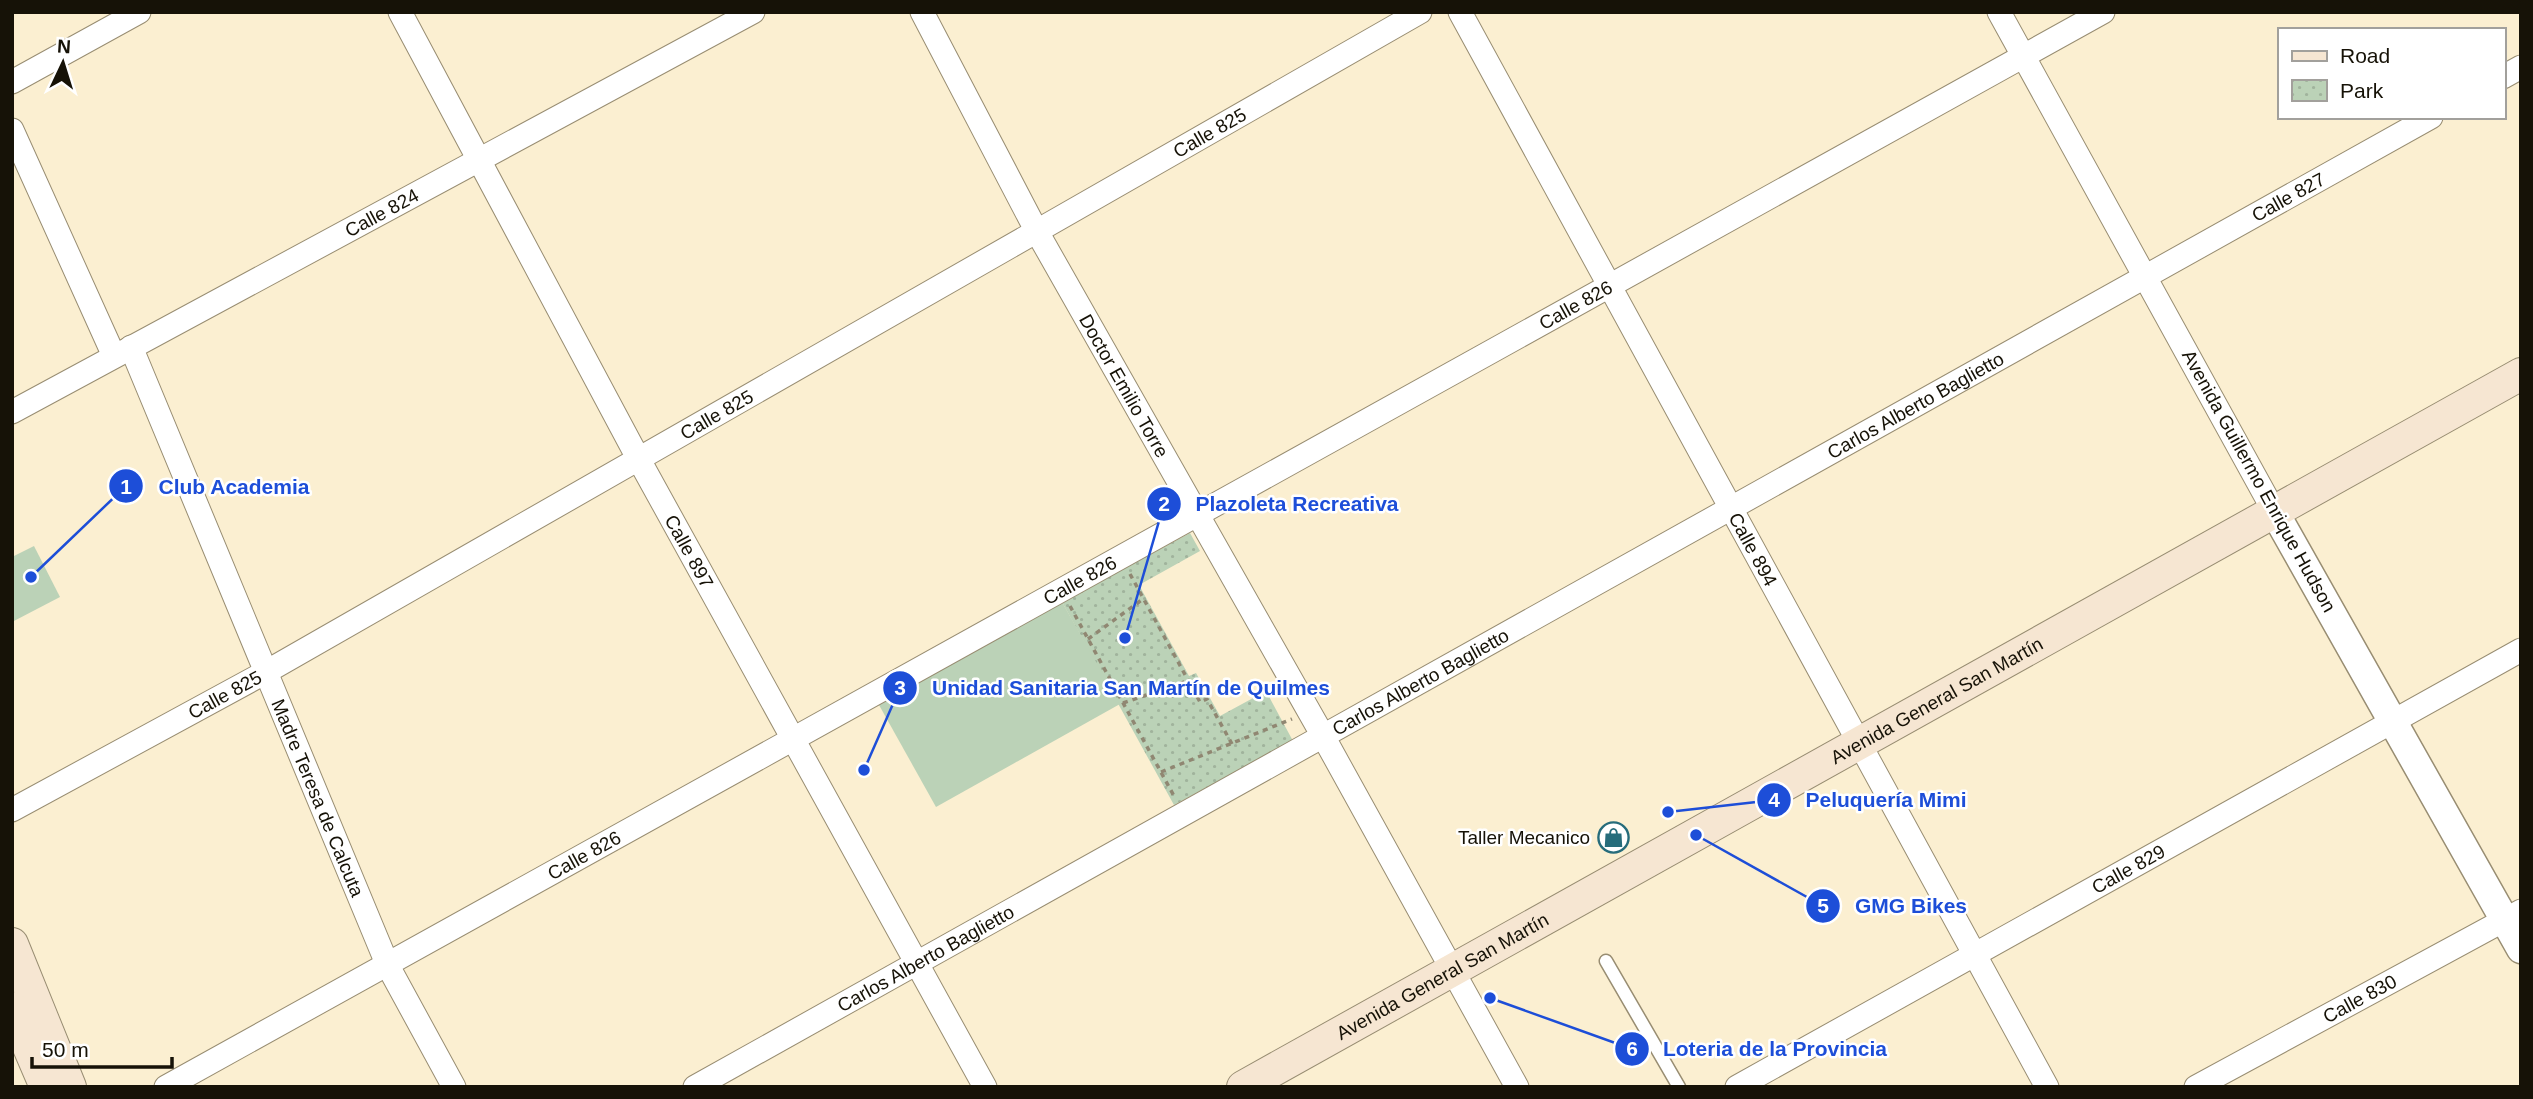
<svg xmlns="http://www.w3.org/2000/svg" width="2533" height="1099" font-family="Helvetica,sans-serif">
  <defs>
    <pattern id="park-dots" width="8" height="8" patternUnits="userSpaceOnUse" patternTransform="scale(1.75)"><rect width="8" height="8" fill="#bbd2b7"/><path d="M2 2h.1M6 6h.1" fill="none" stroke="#a0b39c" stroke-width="1.8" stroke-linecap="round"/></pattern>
  </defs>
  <rect width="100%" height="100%" fill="#fbefd1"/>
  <path fill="url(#park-dots)" d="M1190,533L1200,551L1139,585L1189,676L1196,673L1220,716L1266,691L1293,741L1174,805L1062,602Z"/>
  <g fill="#bbd2b7">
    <path d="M34,546L60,597L12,622V557Z"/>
    <path d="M1062,602L1120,704L936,807L879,705Z"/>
  </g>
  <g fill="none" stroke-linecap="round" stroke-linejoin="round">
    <defs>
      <path id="service" d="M1606,961L1679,1087"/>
      <g id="minor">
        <path id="s1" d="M400,12L638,458L985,1087"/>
        <path id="s2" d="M922,12L1036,230L1323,736L1517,1087"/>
        <path id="s3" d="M1460,12L2047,1087"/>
        <path d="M1999,12L2275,513"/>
        <path d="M2503,77L2521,67"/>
        <path d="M12,82L139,12"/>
        <path d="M12,130L114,356"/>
        <path id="s4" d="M131,347L388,966L454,1087"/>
        <path id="s5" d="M12,412L753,12"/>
        <path id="s6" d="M12,810L266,672L1420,12"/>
        <path id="s7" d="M166,1087L2103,12"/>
        <path id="s8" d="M695,1087L2431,117"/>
        <path id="s9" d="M1737,1087L2521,650"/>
        <path id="s10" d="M2196,1087L2521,911"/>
      </g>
      <path id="tertiary" d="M2275,513L2521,949"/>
      <g id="secondary">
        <path d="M12,944L70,1087"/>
        <path d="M12,1008L46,1087"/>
        <path id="s11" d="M1243,1087L2521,374"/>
      </g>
    </defs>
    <use href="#service" stroke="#988d72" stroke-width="15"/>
    <use href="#minor" stroke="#988d72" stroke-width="25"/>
    <use href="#tertiary" stroke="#988d72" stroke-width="31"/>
    <use href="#secondary" stroke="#988d72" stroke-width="34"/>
    <g stroke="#908772" stroke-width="3.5" stroke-dasharray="5 5" stroke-linecap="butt">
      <path d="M1130,574L1200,702L1207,699L1232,744"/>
      <path d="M1070,606L1174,796"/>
      <path d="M1088,639L1143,599"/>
      <path d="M1123,703L1187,681"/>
      <path d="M1161,772L1292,719"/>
    </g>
    <use href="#service" stroke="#fff" stroke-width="12"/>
    <use href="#minor" stroke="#fff" stroke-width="23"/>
    <use href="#tertiary" stroke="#fff" stroke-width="28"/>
    <use href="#secondary" stroke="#f6e6d2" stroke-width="32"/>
  </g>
  <defs>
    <symbol id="shop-ring" viewBox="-11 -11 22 22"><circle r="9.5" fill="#fff" stroke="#266c7b" stroke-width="1.5"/><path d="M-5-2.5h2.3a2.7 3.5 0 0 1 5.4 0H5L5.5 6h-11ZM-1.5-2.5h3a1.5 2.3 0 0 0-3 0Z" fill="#266c7b"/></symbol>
  </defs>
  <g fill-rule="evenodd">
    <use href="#shop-ring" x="1596" y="820" width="35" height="35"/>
  </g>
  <g text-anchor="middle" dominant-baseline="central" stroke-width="5" stroke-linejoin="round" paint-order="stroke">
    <g font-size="19" fill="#161207" stroke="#fff">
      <text stroke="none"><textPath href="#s6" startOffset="1376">Calle 825</textPath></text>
      <text stroke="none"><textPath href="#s8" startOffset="1825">Calle 827</textPath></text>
      <text stroke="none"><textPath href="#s5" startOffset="420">Calle 824</textPath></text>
      <text stroke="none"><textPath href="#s7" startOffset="1612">Calle 826</textPath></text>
      <text stroke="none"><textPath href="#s2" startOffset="425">Doctor Emilio Torre</textPath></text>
      <text stroke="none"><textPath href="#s8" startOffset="1398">Carlos Alberto Baglietto</textPath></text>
      <text stroke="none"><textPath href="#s6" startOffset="808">Calle 825</textPath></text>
      <text transform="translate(2259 481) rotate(61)">Avenida Guillermo Enrique Hudson</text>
      <text stroke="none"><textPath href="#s3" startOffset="612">Calle 894</textPath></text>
      <text stroke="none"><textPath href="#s1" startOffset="612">Calle 897</textPath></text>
      <text stroke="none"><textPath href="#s7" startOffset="1045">Calle 826</textPath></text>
      <text stroke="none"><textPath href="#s8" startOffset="831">Carlos Alberto Baglietto</textPath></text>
      <text stroke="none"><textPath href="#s6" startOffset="242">Calle 825</textPath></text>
      <text stroke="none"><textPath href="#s11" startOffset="794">Avenida General San Martín</textPath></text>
      <text stroke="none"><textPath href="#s4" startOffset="488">Madre Teresa de Calcuta</textPath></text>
      <text stroke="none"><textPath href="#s7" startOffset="478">Calle 826</textPath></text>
      <text stroke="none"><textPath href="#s9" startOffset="448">Calle 829</textPath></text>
      <text stroke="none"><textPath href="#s8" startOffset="264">Carlos Alberto Baglietto</textPath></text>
      <text stroke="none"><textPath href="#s11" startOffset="228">Avenida General San Martín</textPath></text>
      <text stroke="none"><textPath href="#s10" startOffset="186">Calle 830</textPath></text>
    </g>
    <g font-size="19" fill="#161207" stroke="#fff" text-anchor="end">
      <text x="1590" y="837">Taller Mecanico</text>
    </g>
  </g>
  <path fill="none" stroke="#1d4ed8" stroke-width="2.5" d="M31 577L126 486M1125 638L1164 504M864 770L900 688M1668 812L1774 800M1696 835L1823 906M1490 998L1632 1049"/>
  <g fill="#1d4ed8" stroke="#fff" stroke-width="2.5">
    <circle cx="31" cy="577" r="7"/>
    <circle cx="1125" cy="638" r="7"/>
    <circle cx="864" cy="770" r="7"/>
    <circle cx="1668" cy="812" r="7"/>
    <circle cx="1696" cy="835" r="7"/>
    <circle cx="1490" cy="998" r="7"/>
    <circle cx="126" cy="486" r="18"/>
    <circle cx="1164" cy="504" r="18"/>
    <circle cx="900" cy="688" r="18"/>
    <circle cx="1774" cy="800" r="18"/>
    <circle cx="1823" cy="906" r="18"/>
    <circle cx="1632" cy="1049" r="18"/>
  </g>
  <g font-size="21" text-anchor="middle" font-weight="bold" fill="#fff">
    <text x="126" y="494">1</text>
    <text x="1164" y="511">2</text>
    <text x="900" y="695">3</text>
    <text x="1774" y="807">4</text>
    <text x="1823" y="913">5</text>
    <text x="1632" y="1056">6</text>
  </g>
  <g font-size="21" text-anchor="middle" font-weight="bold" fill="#1d4ed8" stroke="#fff" stroke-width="5" stroke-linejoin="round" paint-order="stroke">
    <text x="234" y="494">Club Academia</text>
    <text x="1297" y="511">Plazoleta Recreativa</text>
    <text x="1131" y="695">Unidad Sanitaria San Martín de Quilmes</text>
    <text x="1886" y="807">Peluquería Mimi</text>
    <text x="1911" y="913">GMG Bikes</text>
    <text x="1775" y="1056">Loteria de la Provincia</text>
  </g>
  <rect width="2533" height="1099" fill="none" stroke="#161207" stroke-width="28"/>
  <rect x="2278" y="28" width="228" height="91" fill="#ffffff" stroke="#a2a09c" stroke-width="2"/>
  <rect x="2292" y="51" width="35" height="10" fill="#f6e6d2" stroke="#a2a09c" stroke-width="2"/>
  <text x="2340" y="63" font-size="21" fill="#161207">Road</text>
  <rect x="2292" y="80" width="35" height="21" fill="url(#park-dots)" stroke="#a2a09c" stroke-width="2"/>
  <text x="2340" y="98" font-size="21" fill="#161207">Park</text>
  <g transform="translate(63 63) rotate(4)" stroke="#ffffff" stroke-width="5" paint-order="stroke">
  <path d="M0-5L12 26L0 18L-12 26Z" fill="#161207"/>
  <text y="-10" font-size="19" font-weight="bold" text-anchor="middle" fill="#161207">N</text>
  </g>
  <path d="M32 1057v10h140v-10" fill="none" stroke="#161207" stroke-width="3.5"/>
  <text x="42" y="1057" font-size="21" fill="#161207" stroke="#ffffff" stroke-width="5" paint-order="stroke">50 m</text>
</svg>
